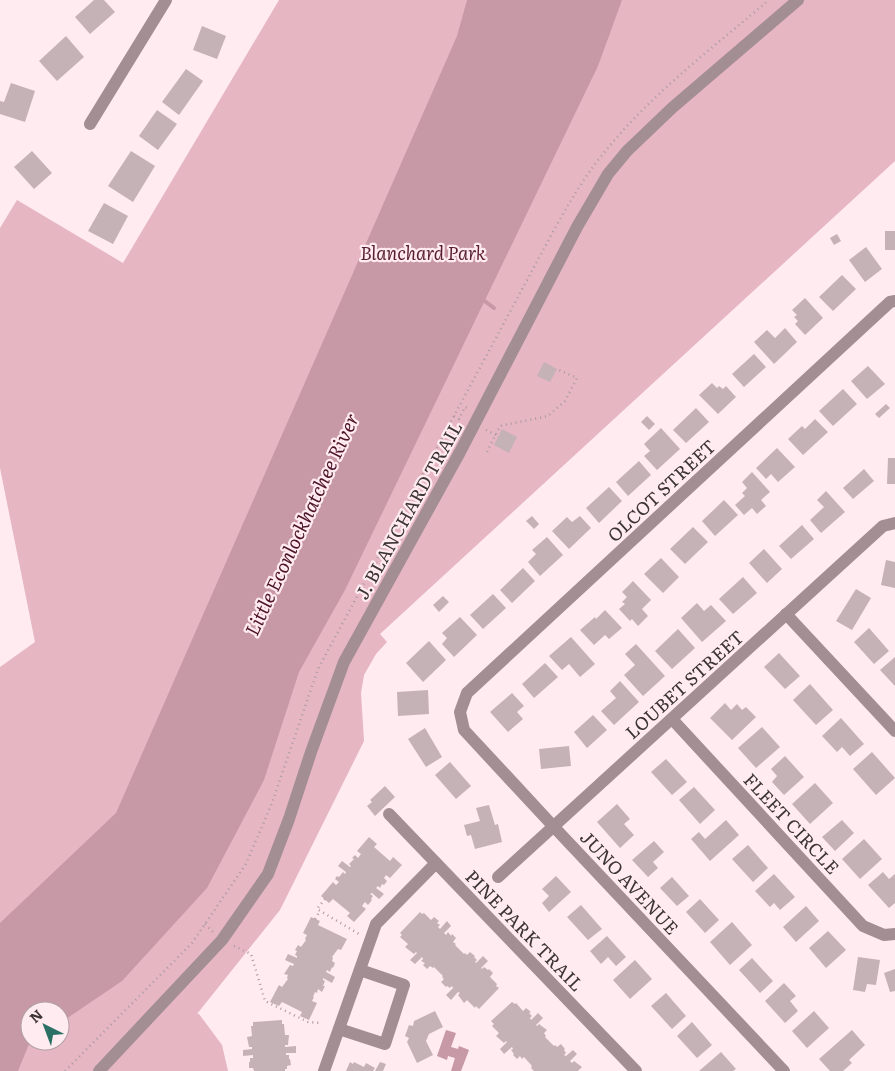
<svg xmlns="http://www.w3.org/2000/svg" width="895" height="1071" font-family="Literata,serif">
  <rect width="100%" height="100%" fill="#ffebf0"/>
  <path fill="#e6b6c3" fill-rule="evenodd" d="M279,0H895V161L380,634L387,642L376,654L364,675L361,693L364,741L280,910L197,1014H199L222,1045L228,1071H0V667L35,642L0,468V228L17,200L123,263ZM30,1011H60V1041H30Z"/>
  <g fill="#c798a5">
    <path d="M467,0H622L598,66L345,590L299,672L264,780L207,888L122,981L60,1023V1011H30V1041H33L29,1044L18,1071H0V923L116,813L457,36Z"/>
    <path d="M446,1030L456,1033L451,1047L458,1049L459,1046L469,1050L461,1071H451L455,1058L448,1056L447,1060L437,1056Z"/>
  </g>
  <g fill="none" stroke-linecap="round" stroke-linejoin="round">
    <path stroke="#c798a5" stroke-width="4" d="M482,299L494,308"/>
  </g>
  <g fill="#c5b2b7">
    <path d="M94,0H104L115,12L90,34L75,17Z"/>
    <path d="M202,26L226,36L217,59L193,50Z"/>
    <path d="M66,36L84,57L57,81L39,61Z"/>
    <path d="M186,69L203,81L179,115L162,102Z"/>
    <path d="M11,83L35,91L25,122L0,114V101L4,102Z"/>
    <path d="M157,110L177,124L158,150L139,136Z"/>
    <path d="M32,151L52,173L34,189L14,167Z"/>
    <path d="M131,151L155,166L133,202L108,186Z"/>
    <path d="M104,203L128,216L113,244L88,231Z"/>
    <rect x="885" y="231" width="10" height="19"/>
    <path d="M837,234L841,241L834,245L830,238Z"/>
    <path d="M866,247L882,269L865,282L849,260Z"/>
    <path d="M842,275L856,289L833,311L819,297Z"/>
    <path d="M805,298L823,318L805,335L795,324L798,321L794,317L797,315L792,310Z"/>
    <path d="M785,328L797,342L774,364L754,342L767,330L775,338Z"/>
    <path d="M754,354L766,367L744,387L732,374Z"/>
    <path d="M544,362L557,369L550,382L537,376Z"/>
    <path d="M868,366L885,384L867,399L851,381Z"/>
    <path d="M712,383L717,388L719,386L723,389L726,386L736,397L718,414L699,395Z"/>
    <path d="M843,389L857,404L833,426L819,411Z"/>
    <path d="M886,404L890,408L879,418L875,414Z"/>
    <path d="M696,408L709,422L686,443L673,430Z"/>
    <path d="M647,416L655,424L649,430L641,422Z"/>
    <path d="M815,419L828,432L803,455L788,439L802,426L805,429Z"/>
    <path d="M661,428L680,449L657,470L644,456L650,451L644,444Z"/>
    <path d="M502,429L517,437L509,453L494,445Z"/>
    <path d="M777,448L795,467L778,482L771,474L766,479L756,468Z"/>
    <path d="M888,458H895V484H887Z"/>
    <path d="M639,461L651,475L628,496L616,482Z"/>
    <path d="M864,469L874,481L853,499L843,488Z"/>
    <path d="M752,472L770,492L761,500L766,506L757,514L752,508L744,515L735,505L745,496L742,493L747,488L742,482Z"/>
    <path d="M609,487L622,501L599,523L586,508Z"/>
    <path d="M826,491L845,512L821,533L810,520L824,507L817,500Z"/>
    <path d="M724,500L738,515L715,536L702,521Z"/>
    <path d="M532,516L539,524L534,529L526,521Z"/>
    <path d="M580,516L591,528L569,549L552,531L567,517L572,522Z"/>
    <path d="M802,525L814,539L791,559L779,546Z"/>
    <path d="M693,527L708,542L685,564L670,549Z"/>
    <path d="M547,537L563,555L540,576L528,562L536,554L532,550Z"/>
    <path d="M764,549L782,569L767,583L749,563Z"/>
    <path d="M661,558L679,577L663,593L644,574Z"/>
    <path d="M886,560L895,562V588L881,585Z"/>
    <path d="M523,568L535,581L512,603L500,590Z"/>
    <path d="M743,577L757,593L733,614L719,599Z"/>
    <path d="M633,581L651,600L642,609L648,616L638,626L632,619L630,621L619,609L625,604L622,602L627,597L622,592Z"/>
    <path d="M856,589L871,598L852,630L836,621Z"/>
    <path d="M493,594L506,608L483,629L470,615Z"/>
    <path d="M443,596L449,602L439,612L433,605Z"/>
    <path d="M697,603L704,611L711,605L726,621L702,642L681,618Z"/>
    <path d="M605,610L622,628L609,639L605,635L594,645L580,630L595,617L596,619Z"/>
    <path d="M460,617L477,635L454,657L442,644L447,638L442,633Z"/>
    <path d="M869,628L889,651L874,664L854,642Z"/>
    <path d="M678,629L695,648L672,669L655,651Z"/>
    <path d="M571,637L595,664L580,677L569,664L562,670L549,656Z"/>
    <path d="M429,641L446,660L423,682L406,663Z"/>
    <path d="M636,644L665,676L643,696L624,675L635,665L625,654Z"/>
    <path d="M779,653L800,676L785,689L764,667Z"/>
    <path d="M895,657V686L880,670Z"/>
    <path d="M545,663L558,677L534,698L522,684Z"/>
    <path d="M620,681L639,702L614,725L601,711L616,698L610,691Z"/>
    <path d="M810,684L833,710L816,725L793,700Z"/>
    <path d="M428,690L429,714L398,716L397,692Z"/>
    <path d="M512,693L524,706L517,712L523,719L508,732L490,712Z"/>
    <path d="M725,703L731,710L737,704L742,710L746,707L756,717L732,740L710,718Z"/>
    <path d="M593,715L607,730L587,748L574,732Z"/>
    <path d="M841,718L864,744L850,756L842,747L837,752L822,736Z"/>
    <path d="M762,727L780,747L756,768L738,748Z"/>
    <path d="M425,728L442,757L426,767L408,739Z"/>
    <path d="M569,746L571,766L541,769L539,749Z"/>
    <path d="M872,752L895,778L876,795L853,769Z"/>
    <path d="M785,756L804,777L784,795L772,782L777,776L771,769Z"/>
    <path d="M666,759L687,782L672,795L651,772Z"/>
    <path d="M450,762L471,786L456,799L435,775Z"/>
    <path d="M815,783L833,803L810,824L792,804Z"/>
    <path d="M385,786L395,797L375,816L367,806L372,802L370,800Z"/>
    <path d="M694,787L715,810L700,824L679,800Z"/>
    <path d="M617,804L630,819L624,824L634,835L620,848L597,822Z"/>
    <path d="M489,805L495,825L498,824L502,842L475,849L471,835L467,836L464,825L480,821L476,808Z"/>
    <path d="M726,820L739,835L710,861L691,839L699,832L705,839Z"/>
    <path d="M842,820L854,833L835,851L822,837Z"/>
    <path d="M369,837L377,844L374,847L390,861L393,857L402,865L390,878L386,875L384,878L387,881L384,885L382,884L380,888L378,886L376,888L384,894L379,899L372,893L370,894L373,896L371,899L372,900L368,905L365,902L362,906L366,909L354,922L347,916L350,913L333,899L329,903L321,896L333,882L336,885L339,882L335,879L337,876L339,877L343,872L345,874L346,872L338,866L342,861L350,867L351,866L349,864L354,859L352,858L355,855L358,858L361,854L357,851Z"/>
    <path d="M864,839L882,859L860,879L842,859Z"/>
    <path d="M654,841L664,852L653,862L658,868L648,877L632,860Z"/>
    <path d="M748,845L768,868L753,882L732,859Z"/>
    <path d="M883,872L889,879L895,874V903L889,908L868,885Z"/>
    <path d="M774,874L795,897L780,910L774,903L770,907L755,891Z"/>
    <path d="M556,876L571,892L549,912L542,903L549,896L542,889Z"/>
    <path d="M672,877L689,896L677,906L660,888Z"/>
    <path d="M700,899L719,920L705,933L686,912Z"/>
    <path d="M581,905L602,929L588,940L567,917Z"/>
    <path d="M806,906L819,921L796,942L783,927Z"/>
    <path d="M420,912L422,914L424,913L431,920L434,917L439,921L437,923L440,925L438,927L440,929L447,921L451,926L444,933L446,935L448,932L451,936L452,934L456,938L453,942L456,944L455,945L464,954L465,953L467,955L470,952L475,956L474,957L477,960L475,962L476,963L483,956L488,961L481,968L482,969L484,967L488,970L489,969L493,973L490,977L497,984L496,986L499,988L479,1009L476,1006L475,1008L467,1000L464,1003L458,995L460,993L458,992L451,1000L446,995L453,988L452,986L450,988L447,986L446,987L441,982L444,979L442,977L443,976L434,967L433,968L430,966L427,969L423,965L425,963L421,961L423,959L422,957L415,964L410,960L417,953L416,952L414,954L405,947L408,944L400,937L402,935L400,933Z"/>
    <path d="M311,917L320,921L318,925L347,939L341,950L338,949L332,957L333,958L332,961L335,963L333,968L332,967L330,972L327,970L326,972L335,977L332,983L323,978V980L325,981L323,986H325L322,992L318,989L317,993L315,992L313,997H314L312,1001L317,1003L309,1020L300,1016L302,1012L282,1002L279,1006L270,1002L279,985L282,987L288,979L287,978L288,975L284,974L290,965L293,966L294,964L285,960L288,954L297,958V956L295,955L297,951L295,950L298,945L301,947L306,940L305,939L307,935L303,933Z"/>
    <path d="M732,922L752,945L730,965L710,942Z"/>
    <path d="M828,931L846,950L826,968L809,948Z"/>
    <path d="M607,936L626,957L616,966L608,957L601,964L590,951Z"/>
    <path d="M858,957L880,960L876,985L867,984L865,992L853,990Z"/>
    <path d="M752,958L773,981L760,993L739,970Z"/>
    <path d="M635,960L652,979L630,999L613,980Z"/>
    <path d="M895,969V991L890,992L884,973Z"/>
    <path d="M784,983L796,996L790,1001L798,1011L785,1023L765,1001Z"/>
    <path d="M666,993L686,1016L672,1029L651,1006Z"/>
    <path d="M512,1002L515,1004L516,1003L523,1011L526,1008L531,1012L529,1013L532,1016L530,1018L531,1020L538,1013L543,1018L536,1025L537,1026L539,1024L547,1030L544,1033L546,1036L545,1037L554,1046L555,1045L557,1047L561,1044L565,1049L564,1050L566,1053L564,1055L566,1056L573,1050L577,1054L570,1061L572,1063L574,1061L582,1067L578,1071H534L531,1068L532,1066L524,1057L522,1059L520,1056L517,1059L513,1055L514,1054L511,1050L513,1049L512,1047L504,1054L500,1049L507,1042L506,1041L504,1043L496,1036L499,1033L492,1026L494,1024L491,1021Z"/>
    <path d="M435,1011L443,1027L429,1034L426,1041L433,1055L417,1063L407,1042L409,1038L405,1036L409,1025L413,1026L414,1021Z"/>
    <path d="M814,1011L829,1028L807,1048L792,1031Z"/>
    <path d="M282,1020V1024H284L285,1035H289L288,1045H285V1047L296,1046V1053H286V1055H289V1059H290L291,1065L287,1066V1069H285V1071H254L253,1068H249V1062H250V1058H253V1055L243,1056V1050L252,1049V1047H249L247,1037L252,1036L251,1026H253V1022Z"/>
    <path d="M692,1022L712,1045L697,1058L677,1036Z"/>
    <path d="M852,1030L865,1045L849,1060L852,1063L843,1071H830L819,1059Z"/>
    <path d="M721,1052L736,1069L733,1071H699Z"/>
    <path d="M350,1062L353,1064L354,1062L364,1067L366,1063L375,1068L373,1071H346Z"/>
    <path d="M380,1062L386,1064L383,1071H375Z"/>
  </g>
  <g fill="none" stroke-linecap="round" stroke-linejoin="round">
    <g stroke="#aa9b9f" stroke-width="2.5" stroke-dasharray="1 4" stroke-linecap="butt">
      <path d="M454,416L459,419L465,407L469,409"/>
      <path d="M486,430L496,435"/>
      <path d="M487,452L500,426L548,416L565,401L577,378L557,369"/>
      <path d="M325,899L317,909L359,934"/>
      <path d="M315,919L320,911"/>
      <path d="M205,924L213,932"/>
      <path d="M234,946L251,954L265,1001L308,1022L321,1023"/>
      <path d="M65,1071L192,943L246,864L272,803L318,669L555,228C570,202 584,177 603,154C650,95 711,49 769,0"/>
    </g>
    <g stroke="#a38e94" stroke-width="12">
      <path d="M90,124L166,0"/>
      <path d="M786,614L895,731"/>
      <path d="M672,719L863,926L884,935L895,934"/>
      <path d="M389,814L636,1071"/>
      <path d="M498,877L883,526L895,523"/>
      <path d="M339,1029L385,1044L404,985L360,970"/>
      <path d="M99,1071L222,940L268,874L289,819L311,752L344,662L460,452L577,227L608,174L627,151L672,108L798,0"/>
      <path d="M324,1071L376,924L436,863"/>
      <path d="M784,1071L554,827L464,730L460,712L467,693L890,302L895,301"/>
    </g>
  </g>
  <g text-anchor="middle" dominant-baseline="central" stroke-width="4.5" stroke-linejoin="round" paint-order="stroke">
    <g font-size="18" font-style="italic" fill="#581e33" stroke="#ffebf0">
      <text x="423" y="252">Blanchard Park</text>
    </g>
    <g font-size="18" fill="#3c3436" stroke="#ffebf0">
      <text transform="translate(661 490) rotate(-43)">OLCOT STREET</text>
      <text transform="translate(408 510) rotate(-61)">J. BLANCHARD TRAIL</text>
      <text transform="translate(684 684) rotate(-42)">LOUBET STREET</text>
      <text transform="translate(792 823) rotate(47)">FLEET CIRCLE</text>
      <text transform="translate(630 882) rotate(47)">JUNO AVENUE</text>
      <text transform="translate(525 930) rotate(46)">PINE PARK TRAIL</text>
    </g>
    <g font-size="19" font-style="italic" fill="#4d142a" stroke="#ffebf0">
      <text transform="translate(301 524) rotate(-65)">Little Econlockhatchee River</text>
    </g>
  </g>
  <g transform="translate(45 1026) rotate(318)"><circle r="24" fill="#ffebf0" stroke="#b1a2a6"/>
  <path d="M0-4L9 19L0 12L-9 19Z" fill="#2a7064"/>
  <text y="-8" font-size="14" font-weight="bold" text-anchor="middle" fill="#3c3436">N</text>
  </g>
</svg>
